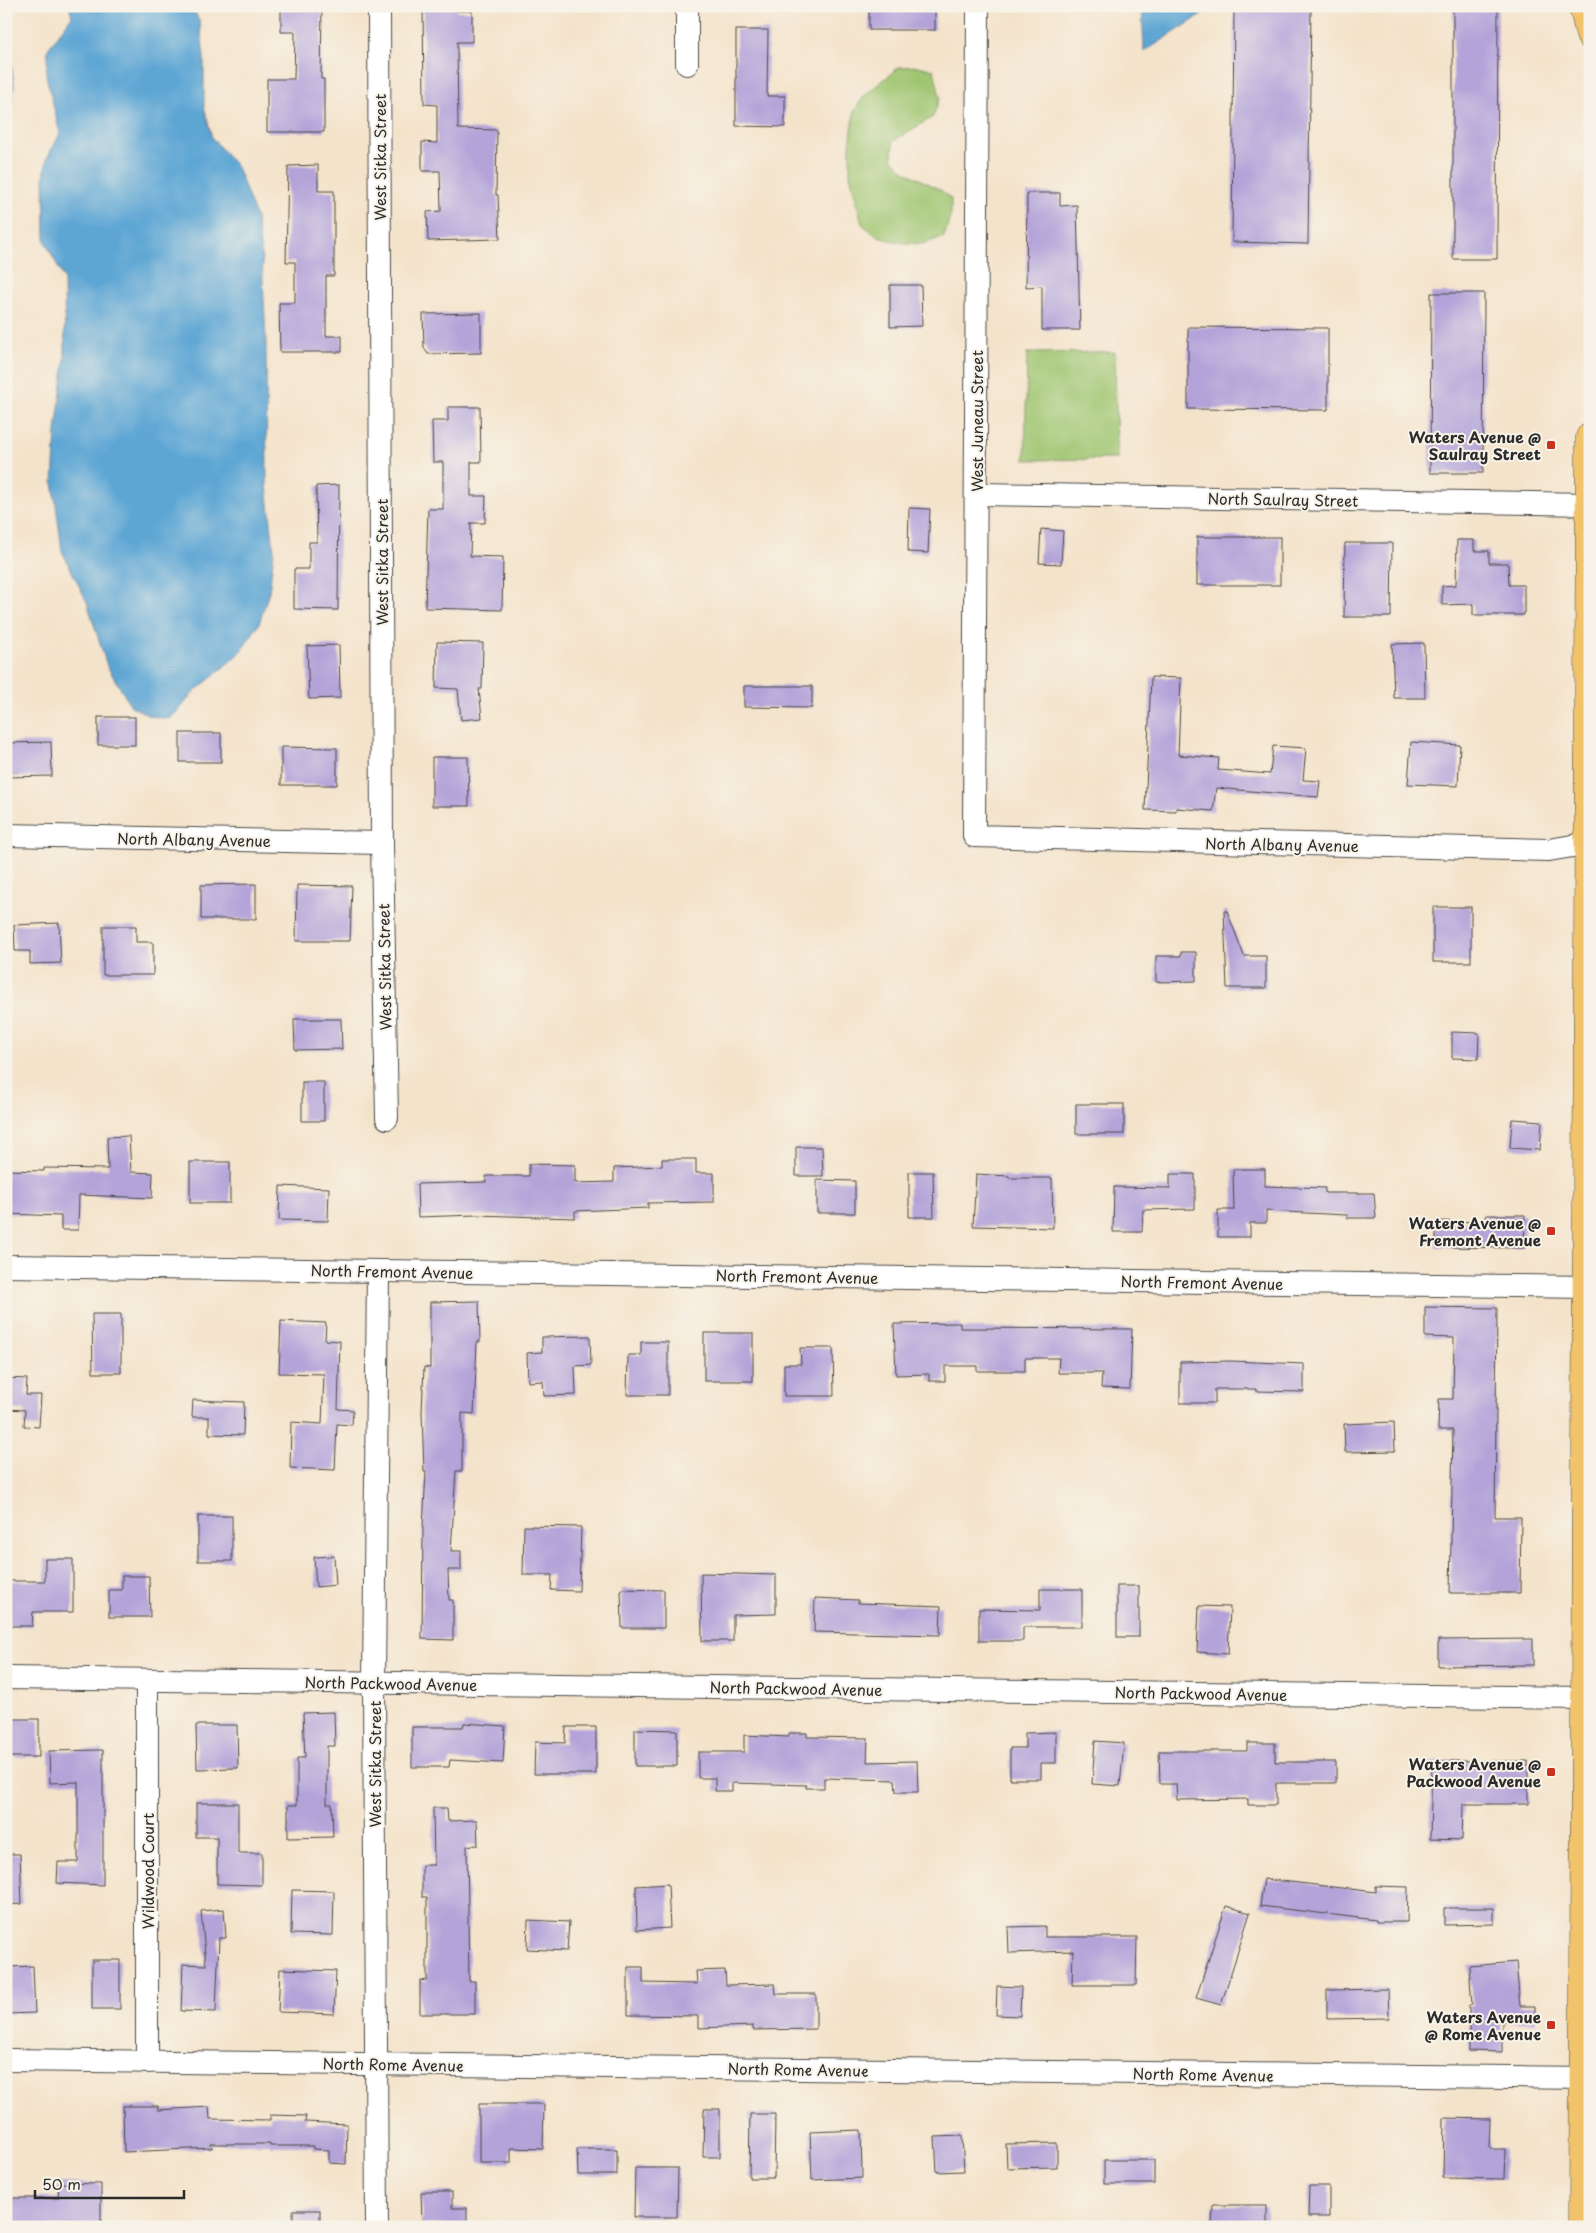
<svg xmlns="http://www.w3.org/2000/svg" width="1596" height="2233" font-family="'Playpen Sans',sans-serif">
  <rect width="100%" height="100%" fill="#f7f3e8"/>
  <filter id="ink" filterUnits="userSpaceOnUse"><feTurbulence type="fractalNoise" baseFrequency=".02" numOctaves="2"/><feDisplacementMap in="SourceGraphic" scale="10" xChannelSelector="R" yChannelSelector="G"/><feConvolveMatrix kernelMatrix="1 2 1 2 8 2 1 2 1" color-interpolation-filters="sRGB"/></filter>
  <filter id="wash" filterUnits="userSpaceOnUse"><feTurbulence type="fractalNoise" baseFrequency=".0096" numOctaves="4" result="noise"/><feDisplacementMap in="SourceGraphic" scale="20" xChannelSelector="R" yChannelSelector="G"/><feGaussianBlur stdDeviation="1.12" result="paint"/><feColorMatrix in="noise" values="0 0 0 0 0 0 0 0 0 0 0 0 0 0 0 0 0 1.4 0 .05"/><feComposite in="paint" operator="in"/></filter>
  <g filter="url(#wash)">
    <rect width="100%" height="100%" fill="#f4e3cb"/>
    <g fill="#9fc56f" stroke="#65784d">
      <path d="M918,66L934,70L940,97L933,117L893,141L892,158L906,172L942,191L951,199V214L944,237L922,244L896,242L875,235L862,224L850,175V146L854,111L864,96L899,67Z"/>
      <path d="M1115,352L1117,459L1025,460L1027,353Z"/>
    </g>
    <g fill="#5da6d4" stroke="#446880">
      <path d="M69,6H192L200,23L204,57V106L212,138L237,167L256,217L262,260L266,338L267,485L274,551L269,592L259,624L240,653L192,694L179,710L169,719L150,716L131,706L107,666L87,602L62,551L53,482L56,431L65,359L64,279L45,241L44,177L47,158L60,134L46,75L48,49L72,16Z"/>
      <path d="M1142,6H1207L1203,14L1144,52Z"/>
      <path d="M6,17L14,87L6,142Z"/>
    </g>
    <g id="blocks">
      <g fill="#b3a3d9">
        <path d="M281,6H322L321,79H324V132H267V79H294L295,32H281Z"/>
        <path d="M423,6H456V11H472V42H457L458,129L497,130L496,195H498L500,239L428,241L427,212L441,211L440,171H422V142L437,143V105L424,104Z"/>
        <rect x="869" y="6" width="66" height="24"/>
        <path d="M1234,6H1311L1308,244L1232,242Z"/>
        <path d="M1453,6H1498L1497,259H1453Z"/>
        <path d="M736,30H768L767,96H785V127L736,126Z"/>
        <path d="M318,165V191H334V276H326V336H342V352H280L279,303H295V262H286L288,166Z"/>
        <path d="M1027,193H1060V206L1077,205L1080,330H1042V286L1026,287Z"/>
        <path d="M890,285H921L922,326L890,327Z"/>
        <path d="M1431,293H1484L1483,473H1430Z"/>
        <path d="M481,313V353L428,354L424,348L423,314Z"/>
        <path d="M1188,327L1328,328V410L1188,409Z"/>
        <path d="M448,407H480L481,462H471V496H486L485,523H471L470,556L503,557L502,610L425,608L428,509H443V462H433L432,421H448Z"/>
        <path d="M339,485L338,610L294,609V569H309V542H317L316,486Z"/>
        <path d="M909,508L930,509L928,553L908,552Z"/>
        <path d="M1041,529L1063,531L1061,564L1039,563Z"/>
        <rect x="1197" y="537" width="83" height="48"/>
        <path d="M1457,540H1474V551H1489V563H1508L1509,585H1524V615H1473V604L1442,605V586L1456,585Z"/>
        <path d="M1345,543H1392L1391,617H1344Z"/>
        <path d="M437,642L483,643L482,689H479L482,718L461,720L458,689L436,688Z"/>
        <path d="M1424,643L1425,698H1394L1392,644Z"/>
        <path d="M339,645L340,698L309,699L307,646Z"/>
        <path d="M1151,677L1181,678L1178,755L1219,758L1218,770L1270,774L1273,746L1306,748L1303,780L1320,781L1318,797L1216,788L1213,811L1176,808V811L1145,810Z"/>
        <path d="M744,686H812V708L744,707Z"/>
        <rect x="98" y="717" width="37" height="28"/>
        <rect x="180" y="733" width="41" height="29"/>
        <path d="M51,742L52,776L6,777V743Z"/>
        <path d="M1411,742L1460,745L1458,786L1408,784Z"/>
        <path d="M281,747L337,748V785H281Z"/>
        <path d="M432,757H468L469,806H432Z"/>
        <path d="M256,884V919H201V885Z"/>
        <path d="M297,885L352,886L350,941H296Z"/>
        <rect x="1433" y="907" width="38" height="55"/>
        <path d="M1224,911H1227L1244,956H1266V988H1227Z"/>
        <path d="M59,923L61,963L30,964V951H15L14,925Z"/>
        <path d="M103,926H136V942H153V975H103Z"/>
        <path d="M1181,952H1196V981L1156,982V956H1181Z"/>
        <path d="M294,1019H341L342,1049L295,1050Z"/>
        <path d="M1452,1032L1479,1033L1478,1059L1452,1058Z"/>
        <rect x="302" y="1082" width="22" height="39"/>
        <rect x="1076" y="1104" width="48" height="30"/>
        <path d="M1512,1119L1542,1121L1540,1150L1510,1148Z"/>
        <path d="M129,1136L131,1172L153,1173L152,1198L79,1195L78,1230H61V1216L6,1214V1170L44,1171V1168L108,1169L107,1137Z"/>
        <path d="M796,1147H822L823,1176H796Z"/>
        <path d="M662,1159H696V1173H714V1202L648,1203V1208L575,1211V1218L476,1215L418,1217L417,1184L486,1182V1176H529V1164L575,1165V1183L614,1182V1168L662,1166Z"/>
        <rect x="190" y="1162" width="40" height="41"/>
        <path d="M1233,1169H1265V1186L1325,1188V1193H1374L1376,1218H1347V1215L1266,1211V1223H1250V1237H1218V1210H1234Z"/>
        <path d="M909,1172H933L934,1217H909Z"/>
        <path d="M976,1174L1009,1176V1178H1052L1053,1228L973,1226Z"/>
        <path d="M1170,1174H1195V1209L1143,1210L1142,1232H1113L1114,1187L1170,1188Z"/>
        <path d="M817,1180L855,1181V1213H817Z"/>
        <path d="M280,1186L329,1188L328,1221L279,1220Z"/>
        <path d="M1486,1215H1525L1524,1248L1436,1247V1221L1486,1222Z"/>
        <path d="M479,1301L480,1342H477L474,1414L462,1413V1471H456L451,1551H461V1570H448L449,1600H453V1640L422,1639L423,1527L426,1472H424L422,1412L424,1367L430,1368V1302Z"/>
        <path d="M1425,1307L1497,1308L1495,1517H1521L1520,1593H1450L1453,1430H1438L1439,1399H1453L1454,1338L1425,1337Z"/>
        <path d="M92,1314H121V1373H93Z"/>
        <path d="M281,1321L326,1323L325,1340L340,1341L338,1409L353,1410L352,1425L337,1424L335,1470L290,1468L291,1422L322,1424L324,1374L279,1373Z"/>
        <path d="M960,1323V1328L1132,1329L1130,1389L1101,1388L1102,1373H1058L1059,1358H1025V1371H977V1366H945V1381H929V1374L896,1375L894,1324Z"/>
        <rect x="704" y="1333" width="49" height="48"/>
        <path d="M590,1336L591,1365L575,1366L576,1395L544,1396L543,1381L528,1382L527,1353L542,1352V1337Z"/>
        <path d="M641,1342H668V1395H627L628,1355H641Z"/>
        <path d="M800,1348H833L834,1396H784V1364H801Z"/>
        <path d="M1231,1361L1304,1364V1392L1256,1391V1389H1215V1403H1180V1362Z"/>
        <path d="M6,1378L27,1379L26,1395H41L39,1427L24,1426L25,1410L6,1409Z"/>
        <path d="M193,1400L244,1402L243,1435L209,1434V1417H192Z"/>
        <path d="M1394,1422L1395,1451L1345,1452L1344,1424Z"/>
        <rect x="198" y="1516" width="34" height="45"/>
        <path d="M524,1526L581,1527L579,1591L551,1590L552,1575H523Z"/>
        <path d="M334,1556L336,1585L316,1587L314,1557Z"/>
        <path d="M45,1559H73V1612H33L32,1626H6V1581H45Z"/>
        <path d="M701,1573L776,1575V1614L733,1615V1641H702Z"/>
        <path d="M122,1576H149L150,1617H109V1590H122Z"/>
        <rect x="1117" y="1586" width="22" height="51"/>
        <path d="M621,1589L664,1590V1628H622Z"/>
        <path d="M1040,1589H1082V1627H1023V1641H979V1609L1040,1610Z"/>
        <path d="M815,1598L858,1600V1603L941,1606L940,1635L814,1632Z"/>
        <path d="M1199,1606L1230,1607L1228,1654L1197,1652Z"/>
        <path d="M1533,1639V1665L1438,1666V1640Z"/>
        <path d="M334,1712L335,1746H327V1804H332L333,1837L288,1838V1805H297V1758H305L303,1713Z"/>
        <rect x="8" y="1719" width="31" height="38"/>
        <path d="M464,1723L505,1726L503,1763L450,1760L449,1767H412V1727H463Z"/>
        <path d="M196,1725H237L238,1768L197,1769Z"/>
        <path d="M566,1727H596V1774H534L535,1742L565,1743Z"/>
        <path d="M635,1729L677,1730V1766H635Z"/>
        <path d="M1056,1732V1763H1041V1779H1010V1748H1025V1733Z"/>
        <path d="M789,1733H807V1737L868,1738L867,1762L917,1761L918,1792H896L895,1780L824,1778V1788H806V1785L732,1783V1791H715V1778H698V1752H744V1735L789,1737Z"/>
        <path d="M1095,1741L1124,1743L1120,1786L1092,1784Z"/>
        <path d="M1247,1743H1275V1762H1336V1783H1276V1805H1248V1799L1177,1800L1176,1784H1160L1159,1751H1247Z"/>
        <path d="M103,1750V1885L57,1883L58,1862H78V1782L50,1783L49,1751Z"/>
        <path d="M1432,1761H1528V1804H1463L1462,1840L1430,1839Z"/>
        <path d="M196,1803H238V1853H262V1885L217,1884V1837H196Z"/>
        <path d="M433,1808H447L448,1821L477,1820L478,1845L467,1846L469,1981H475V2014H420V1980L427,1981V1897H422V1865H434Z"/>
        <path d="M6,1854H20L22,1904L6,1905Z"/>
        <path d="M1264,1879L1376,1892V1886L1408,1887L1407,1922H1376V1920L1260,1906Z"/>
        <path d="M668,1884L670,1928L637,1930L636,1886Z"/>
        <path d="M292,1890L334,1891L333,1935L291,1934Z"/>
        <path d="M1226,1906L1250,1913L1221,2005L1196,1998Z"/>
        <path d="M1444,1908H1494V1924L1444,1925Z"/>
        <path d="M224,1909L226,1938H219L216,2012L181,2011L183,1964L206,1965L201,1911Z"/>
        <path d="M528,1920L569,1922L567,1951L527,1949Z"/>
        <path d="M1045,1926V1937H1137L1136,1985H1072L1073,1951L1009,1953L1008,1927Z"/>
        <rect x="92" y="1960" width="28" height="49"/>
        <path d="M1516,1962L1520,2006H1535V2022L1502,2021V2052L1469,2051V2005H1472L1469,1966Z"/>
        <path d="M33,1966L35,2013L6,2014V1967Z"/>
        <path d="M628,1967H643V1983L697,1984L696,1971L725,1970L726,1985L775,1984L776,1994H816V2029L753,2030V2026L698,2028V2016L628,2015Z"/>
        <path d="M280,1969L336,1971L334,2014L278,2012Z"/>
        <path d="M997,1986L1021,1987L1020,2016L996,2015Z"/>
        <path d="M1388,1989L1389,2018L1327,2019V1990Z"/>
        <path d="M479,2104H544L543,2149L511,2148V2163H479Z"/>
        <path d="M123,2106H158V2110L209,2107L210,2119L270,2120V2115L306,2116L305,2122L347,2124L346,2164L329,2163V2150L313,2149V2146H270V2144H211L212,2148L124,2152Z"/>
        <path d="M704,2109H720V2157H703Z"/>
        <path d="M750,2114H775L774,2178H749Z"/>
        <path d="M1444,2118L1490,2119L1489,2149H1505L1504,2179L1443,2178Z"/>
        <path d="M861,2130L862,2178L812,2180L810,2132Z"/>
        <path d="M962,2136L964,2171L937,2172L935,2137Z"/>
        <path d="M1057,2143V2167L1007,2168L1006,2144Z"/>
        <path d="M577,2149H617V2175H578Z"/>
        <rect x="1104" y="2160" width="50" height="24"/>
        <path d="M635,2168H678L677,2217H634Z"/>
        <path d="M59,2183L101,2184V2227H6V2198H58Z"/>
        <path d="M1309,2186H1329V2217H1308Z"/>
        <path d="M421,2192H452V2208H467V2224L422,2225Z"/>
        <path d="M1213,2205H1267V2227H1212Z"/>
        <rect x="293" y="2210" width="27" height="17"/>
      </g>
    </g>
  </g>
  <g filter="url(#ink)">
    <use href="#blocks" fill-opacity="0" stroke="#494743" stroke-width="1"/>
    <g fill="none" stroke-linecap="round" stroke-linejoin="round">
      <defs>
        <g id="minor">
          <path d="M379,6L382,843L387,1118"/>
          <path d="M687,6V64"/>
          <path d="M978,6L974,836L1549,850L1590,843"/>
          <path d="M976,494L1589,504"/>
          <path d="M6,835L382,843"/>
          <path d="M6,1266L1587,1287"/>
          <path d="M6,1678L1586,1698"/>
          <path d="M6,2060L1590,2078"/>
          <path d="M147,2062V1680"/>
          <path d="M377,2227L374,1682L378,1271"/>
        </g>
        <g id="major">
          <path d="M1583,6L1590,35"/>
          <path d="M1583,2227L1590,437"/>
        </g>
      </defs>
      <use href="#minor" stroke="#494743" stroke-width="24"/>
      <use href="#major" stroke="#494743" stroke-width="29"/>
      <use href="#minor" stroke="#fff" stroke-width="22"/>
      <use href="#major" stroke="#f1c36a" stroke-width="28"/>
    </g>
  </g>
  <g fill="#c8321e" stroke="#f7f3e8" stroke-width="2">
    <rect x="1546" y="440" width="10" height="10" rx="2.5"/>
    <rect x="1546" y="1226" width="10" height="10" rx="2.5"/>
    <rect x="1546" y="1767" width="10" height="10" rx="2.5"/>
    <rect x="1546" y="2020" width="10" height="10" rx="2.5"/>
  </g>
  <g text-anchor="middle" dominant-baseline="central" stroke-width="4" stroke-linejoin="round" paint-order="stroke">
    <g font-size="15" fill="#2b2b2b" stroke="#f7f3e8">
      <text transform="translate(379 157) rotate(-90)">West Sitka Street</text>
      <text transform="translate(976 421) rotate(-90)">West Juneau Street</text>
      <text transform="translate(1283 499) rotate(1)">North Saulray Street</text>
      <text transform="translate(381 562) rotate(-90)">West Sitka Street</text>
      <text transform="translate(194 839) rotate(1)">North Albany Avenue</text>
      <text transform="translate(1282 844) rotate(1)">North Albany Avenue</text>
      <text transform="translate(384 967) rotate(-91)">West Sitka Street</text>
      <text transform="translate(392 1271) rotate(1)">North Fremont Avenue</text>
      <text transform="translate(797 1276) rotate(1)">North Fremont Avenue</text>
      <text transform="translate(1202 1282) rotate(1)">North Fremont Avenue</text>
      <text transform="translate(391 1683) rotate(1)">North Packwood Avenue</text>
      <text transform="translate(796 1688) rotate(1)">North Packwood Avenue</text>
      <text transform="translate(1201 1693) rotate(1)">North Packwood Avenue</text>
      <text transform="translate(374 1764) rotate(-90)">West Sitka Street</text>
      <text transform="translate(147 1871) rotate(-90)">Wildwood Court</text>
      <text transform="translate(393 2064) rotate(1)">North Rome Avenue</text>
      <text transform="translate(798 2069) rotate(1)">North Rome Avenue</text>
      <text transform="translate(1203 2074) rotate(1)">North Rome Avenue</text>
    </g>
    <g font-size="15" font-weight="bold" fill="#2b2b2b" stroke="#f7f3e8" text-anchor="end">
      <text x="1541" y="436">Waters Avenue @<tspan x="1541" dy="17">Saulray Street</tspan></text>
      <text x="1541" y="1222">Waters Avenue @<tspan x="1541" dy="17">Fremont Avenue</tspan></text>
      <text x="1541" y="1763">Waters Avenue @<tspan x="1541" dy="17">Packwood Avenue</tspan></text>
      <text x="1541" y="2016">Waters Avenue<tspan x="1541" dy="17">@ Rome Avenue</tspan></text>
    </g>
  </g>
  <rect width="1596" height="2233" fill="none" stroke="#f7f3e8" stroke-width="25"/>
  <path d="M35 2190v8h149v-8" fill="none" stroke="#2b2b2b" stroke-width="2.5"/>
  <text x="42" y="2190" font-size="15" fill="#2b2b2b" stroke="#f7f3e8" stroke-width="4" paint-order="stroke">50 m</text>
</svg>
